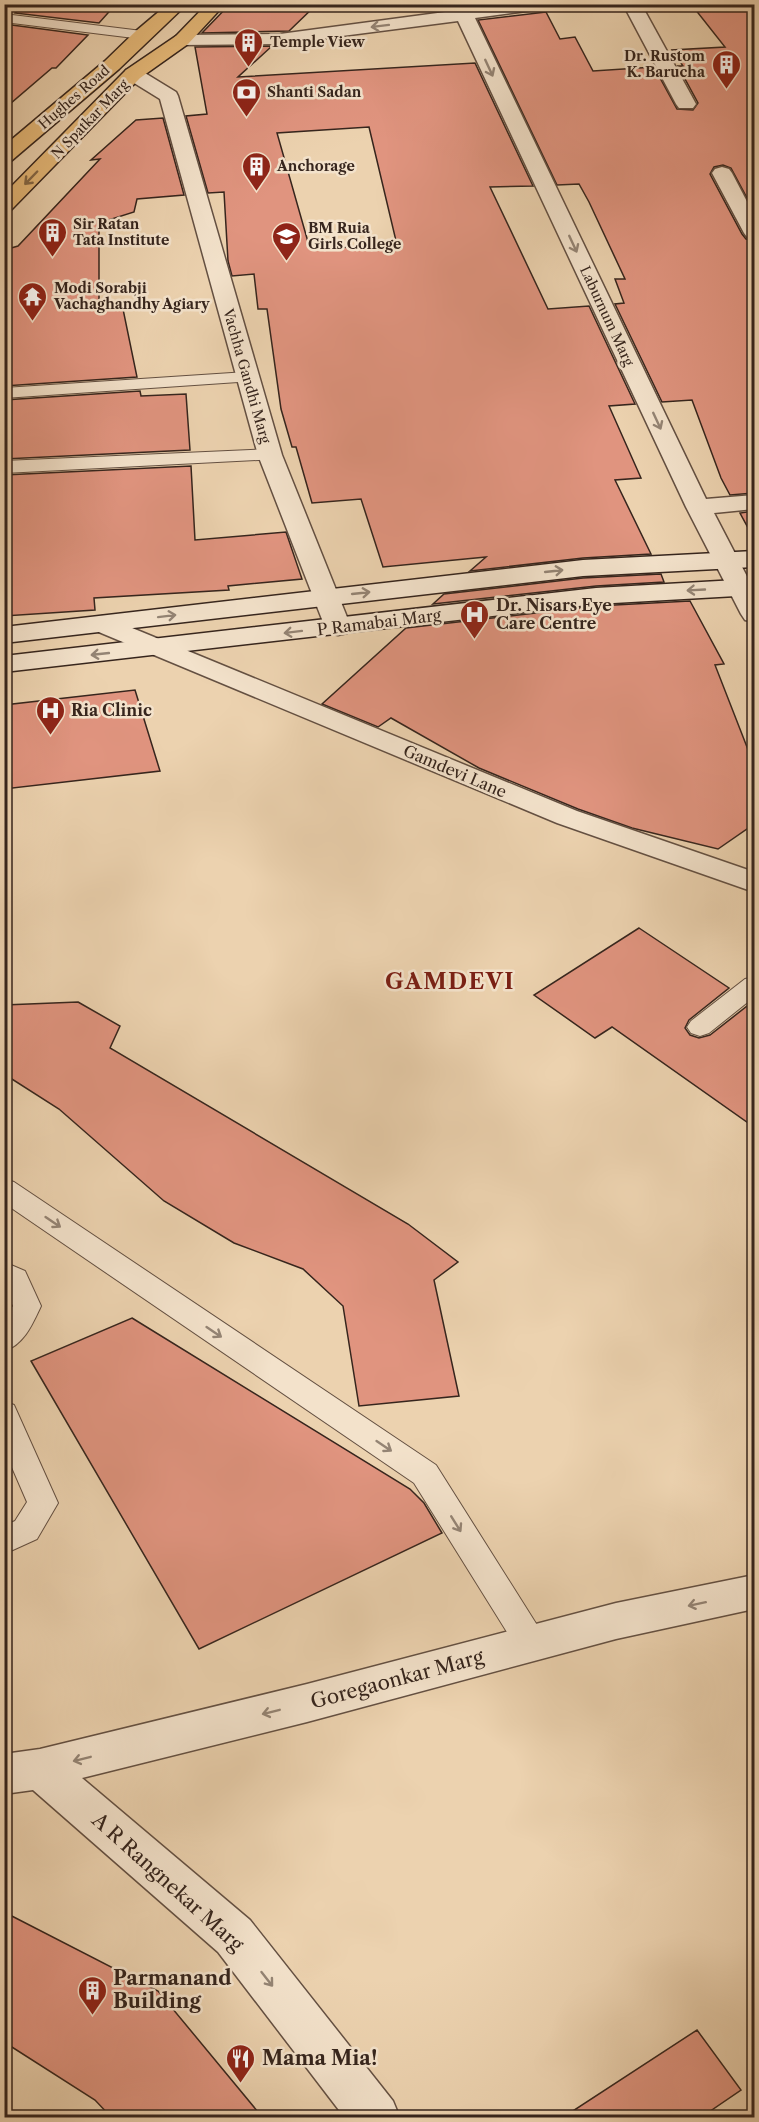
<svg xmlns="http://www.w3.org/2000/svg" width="759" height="2122" font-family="'Libre Caslon Text',serif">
  <rect width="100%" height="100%" fill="#ecd2af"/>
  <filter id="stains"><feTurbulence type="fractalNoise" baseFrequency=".00333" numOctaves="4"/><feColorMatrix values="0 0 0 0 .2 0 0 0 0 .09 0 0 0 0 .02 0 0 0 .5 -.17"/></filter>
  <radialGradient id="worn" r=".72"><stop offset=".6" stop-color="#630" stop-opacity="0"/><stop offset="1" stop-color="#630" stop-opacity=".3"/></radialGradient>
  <g fill="#e0947f" stroke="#36251d" stroke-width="1.5" fill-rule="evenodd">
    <path d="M24,4H116L99,23L15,13Z"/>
    <path d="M230,4H317L289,31L202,33Z"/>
    <path d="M691,4H754V211L731,168L723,165L714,167L710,174L742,234L746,239L754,241V493L730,495L721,478L692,400L662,402L615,304L624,303L615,279H625L589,202L579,184L557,185L478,20L546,12L560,39L575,37L593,71L654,67L677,109L693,110L698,103L678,66H683L672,50L725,47Z"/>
    <path d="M4,24L88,35L56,68H52L4,109Z"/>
    <path d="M272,46L238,77L475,63L533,186L490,187L548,309L589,306L635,404L609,406L641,478L615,480L651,554L583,558L470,571L486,557L383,567L361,499L312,503L296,447H292L281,409L267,309H258L254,274L232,276L228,261L224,192L208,193L186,116L207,114L195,47ZM369,127L397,245L310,249L277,133Z"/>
    <path d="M163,118L184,195L137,199L134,212L99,223V311L123,309L137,377L4,386V250L18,246L100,159L91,160L136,120Z"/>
    <path d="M140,391L141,396L186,394L190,450L4,459V400Z"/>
    <path d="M191,466L195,540L286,532L302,579L228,586L229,590L94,598L95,610L4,616V475Z"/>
    <path d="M754,511V539L740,513Z"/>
    <path d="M661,574L664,582L596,586L433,604L444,594L583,578Z"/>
    <path d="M690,601L724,664L715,665L754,765V824L718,849L632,828L578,809L479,768L391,718L378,727L322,704L406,628L596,606Z"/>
    <path d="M135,690L160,771L4,789V705Z"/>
    <path d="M639,928L729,988L689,1020L685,1028L690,1035L699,1038L710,1035L751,1003L754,1005V1127L612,1027L595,1038L534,995Z"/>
    <path d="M78,1002L120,1026L110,1048L408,1224L458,1262L434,1280L459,1396L359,1406L343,1306L303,1269L234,1243L164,1201L59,1109L4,1074V1005Z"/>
    <path d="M132,1318L410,1489L424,1503L442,1533L199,1649L31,1361Z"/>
    <path d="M4,1912L158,1991L263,2118H112L95,2100L4,2042Z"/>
    <path d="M697,2030L741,2090L700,2118H562Z"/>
  </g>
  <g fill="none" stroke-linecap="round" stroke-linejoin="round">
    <defs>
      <g id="service">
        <path d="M4,14L142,31L149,35L142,39L4,22Z"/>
        <path d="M247,372L253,373L256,377L253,381L4,398V388Z"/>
        <path d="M270,449L277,451L279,455L277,459L4,473V461Z"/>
        <path d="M754,977V997L709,1033L700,1036L691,1033L687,1027L691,1021L745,979Z"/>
        <path d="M4,1179L14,1182L436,1465L542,1633L547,1643L542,1653L531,1657L520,1653L414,1483L4,1203Z"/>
        <path d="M4,1262L25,1271L41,1306C33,1323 24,1345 4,1351V1319L13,1306L4,1287Z"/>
        <path d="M4,1401L14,1405L58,1503L37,1539L4,1554V1526L15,1521L27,1502L4,1449Z"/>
      </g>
      <g id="minor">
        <path d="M467,4H550L542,9L475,18L706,499L754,495V509L714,513L754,590V622L745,620L741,614L686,507L458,21L280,44L182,45L176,44L173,40L176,36L182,35L280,34L460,10Z"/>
        <path d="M623,4H641L696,104L693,108H679L676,104Z"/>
        <path d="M133,68L140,70L176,92L178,96L282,455L351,627L347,633L338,635L329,633L325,627L258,455L160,99L126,78L124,74L126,70Z"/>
        <path d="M722,167L729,169L732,173L754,215V239L747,237L744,233L712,173L715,169Z"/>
        <path d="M103,616L577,811L754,872V892L557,823L94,630L90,624L94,618Z"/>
        <path d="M754,1575V1609L616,1639L307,1722L82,1778L250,1920L393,2101L400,2118H345L218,1952L33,1790L4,1794V1754L40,1749L307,1684L616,1603Z"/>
      </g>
      <g id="secondary">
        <path d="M754,551V567L583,576L4,643V627L583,560Z"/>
        <path d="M754,579V595L596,604L4,672V656L596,588Z"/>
      </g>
      <g id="primary">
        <path d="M168,4H187L119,69L11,161L4,163V146L105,61L136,31Z"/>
        <path d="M207,4H225L188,44L140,78L11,210L4,212V194L126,70L176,36Z"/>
      </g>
    </defs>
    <use href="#service" stroke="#645042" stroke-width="2"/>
    <use href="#minor" stroke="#645042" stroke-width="3"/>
    <use href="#secondary" stroke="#36251d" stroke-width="3"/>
    <use href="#primary" stroke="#36251d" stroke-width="3"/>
    <use href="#service" fill="#f3e2cb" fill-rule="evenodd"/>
    <use href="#minor" fill="#f3e2cb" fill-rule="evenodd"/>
    <use href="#secondary" fill="#f3e2cb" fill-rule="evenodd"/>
    <use href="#primary" fill="#e6b978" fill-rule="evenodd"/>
  </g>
  <defs><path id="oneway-shaft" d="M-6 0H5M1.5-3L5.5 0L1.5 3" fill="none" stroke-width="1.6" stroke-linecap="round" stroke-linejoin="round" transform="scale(1.5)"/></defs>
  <g stroke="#948474">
    <use href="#oneway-shaft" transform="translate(380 26) rotate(173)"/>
    <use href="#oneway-shaft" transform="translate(489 68) rotate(65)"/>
    <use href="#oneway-shaft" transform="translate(573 244) rotate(65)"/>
    <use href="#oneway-shaft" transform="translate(657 421) rotate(65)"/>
    <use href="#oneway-shaft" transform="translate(554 571) rotate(-6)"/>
    <use href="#oneway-shaft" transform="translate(696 590) rotate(177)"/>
    <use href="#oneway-shaft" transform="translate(361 593) rotate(-6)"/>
    <use href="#oneway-shaft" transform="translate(167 616) rotate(-7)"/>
    <use href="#oneway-shaft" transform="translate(293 632) rotate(173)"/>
    <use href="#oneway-shaft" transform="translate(100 654) rotate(174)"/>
    <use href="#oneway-shaft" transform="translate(53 1222) rotate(34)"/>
    <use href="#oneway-shaft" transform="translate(214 1332) rotate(34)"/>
    <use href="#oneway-shaft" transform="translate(384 1446) rotate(34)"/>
    <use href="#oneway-shaft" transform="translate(456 1524) rotate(58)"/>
    <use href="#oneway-shaft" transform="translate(697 1604) rotate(168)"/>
    <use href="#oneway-shaft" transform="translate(271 1712) rotate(166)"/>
    <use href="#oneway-shaft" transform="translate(82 1759) rotate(166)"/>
    <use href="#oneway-shaft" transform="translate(267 1979) rotate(52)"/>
  </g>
  <use stroke="#856846" href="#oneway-shaft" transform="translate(31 178) rotate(134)"/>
  <defs>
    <symbol id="building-pin" viewBox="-11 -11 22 30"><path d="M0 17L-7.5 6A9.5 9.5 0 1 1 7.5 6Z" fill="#8f2418" stroke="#f3e2cb"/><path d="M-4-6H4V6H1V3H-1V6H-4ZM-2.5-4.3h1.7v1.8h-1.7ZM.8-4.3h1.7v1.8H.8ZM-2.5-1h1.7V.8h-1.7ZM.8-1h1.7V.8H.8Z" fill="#fff"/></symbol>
    <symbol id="bank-pin" viewBox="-11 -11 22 30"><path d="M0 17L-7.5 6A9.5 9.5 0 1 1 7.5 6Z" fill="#8f2418" stroke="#f3e2cb"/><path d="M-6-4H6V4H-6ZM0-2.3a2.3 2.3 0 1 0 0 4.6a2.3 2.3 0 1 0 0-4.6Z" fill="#fff"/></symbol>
    <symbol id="school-pin" viewBox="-11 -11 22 30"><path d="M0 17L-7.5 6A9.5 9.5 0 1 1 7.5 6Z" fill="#8f2418" stroke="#f3e2cb"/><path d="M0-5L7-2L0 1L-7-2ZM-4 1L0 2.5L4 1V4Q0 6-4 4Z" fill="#fff"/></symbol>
    <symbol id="temple-pin" viewBox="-11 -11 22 30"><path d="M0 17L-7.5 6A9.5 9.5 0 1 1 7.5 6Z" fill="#8f2418" stroke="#f3e2cb"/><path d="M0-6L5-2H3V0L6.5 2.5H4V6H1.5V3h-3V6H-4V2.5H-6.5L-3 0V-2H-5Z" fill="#fff"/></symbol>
    <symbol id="hospital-pin" viewBox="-11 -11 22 30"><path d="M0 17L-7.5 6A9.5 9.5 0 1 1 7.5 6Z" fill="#8f2418" stroke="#f3e2cb"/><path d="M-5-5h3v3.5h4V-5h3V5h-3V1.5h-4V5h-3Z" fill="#fff"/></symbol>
    <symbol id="restaurant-pin" viewBox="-11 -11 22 30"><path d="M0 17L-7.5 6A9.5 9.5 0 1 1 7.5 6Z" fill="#8f2418" stroke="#f3e2cb"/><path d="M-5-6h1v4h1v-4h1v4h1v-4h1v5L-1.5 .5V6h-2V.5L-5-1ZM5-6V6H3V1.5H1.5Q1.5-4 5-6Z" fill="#fff"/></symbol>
  </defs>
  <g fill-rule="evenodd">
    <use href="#building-pin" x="232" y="26" width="33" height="45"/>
    <use href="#building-pin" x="710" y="48" width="33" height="45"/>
    <use href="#bank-pin" x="230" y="76" width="33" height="45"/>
    <use href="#building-pin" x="240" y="150" width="33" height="45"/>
    <use href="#building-pin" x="36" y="216" width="33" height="45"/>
    <use href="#school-pin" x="270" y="220" width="33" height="45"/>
    <use href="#temple-pin" x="16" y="280" width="33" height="45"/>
    <use href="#hospital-pin" x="458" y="598" width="33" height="45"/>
    <use href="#hospital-pin" x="34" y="694" width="33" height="45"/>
    <use href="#building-pin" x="76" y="1974" width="33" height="45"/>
    <use href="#restaurant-pin" x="224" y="2042" width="33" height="45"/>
  </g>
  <g text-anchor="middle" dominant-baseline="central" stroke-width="5" stroke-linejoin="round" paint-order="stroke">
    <g font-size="14" font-weight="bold" fill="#36251d" stroke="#f3e2cb" text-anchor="start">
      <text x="270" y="42">Temple View</text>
      <text x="705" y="56" text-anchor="end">Dr. Rustom<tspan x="705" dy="16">K. Barucha</tspan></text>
      <text x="267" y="92">Shanti Sadan</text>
      <text x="277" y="166">Anchorage</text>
      <text x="73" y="224">Sir Ratan<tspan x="73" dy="16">Tata Institute</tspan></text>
      <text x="308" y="228">BM Ruia<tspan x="308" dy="16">Girls College</tspan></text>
      <text x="54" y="288">Modi Sorabji<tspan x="54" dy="16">Vachaghandhy Agiary</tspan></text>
    </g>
    <g font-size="14" fill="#36251d" stroke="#f3e2cb">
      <text transform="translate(74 97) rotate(-41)">Hughes Road</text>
      <text transform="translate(90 119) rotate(-46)">N Spatkar Marg</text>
      <text transform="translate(607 316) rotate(65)">Laburnum Marg</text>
      <text transform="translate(247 376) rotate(74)">Vachha Gandhi Marg</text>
    </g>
    <g font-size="16" font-weight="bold" fill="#36251d" stroke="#f3e2cb" text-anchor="start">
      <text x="496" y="605">Dr. Nisars Eye<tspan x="496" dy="18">Care Centre</tspan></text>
      <text x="71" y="710">Ria Clinic</text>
    </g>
    <g font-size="16" fill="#36251d" stroke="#f3e2cb">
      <text transform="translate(379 622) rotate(-7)">P Ramabai Marg</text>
      <text transform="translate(455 771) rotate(23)">Gamdevi Lane</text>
    </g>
    <g font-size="20" fill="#36251d" stroke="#f3e2cb">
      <text transform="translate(397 1679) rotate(-15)">Goregaonkar Marg</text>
      <text transform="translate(168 1882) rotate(42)">A R Rangnekar Marg</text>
    </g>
    <g font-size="20" font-weight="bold" fill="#36251d" stroke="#f3e2cb" text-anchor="start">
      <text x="113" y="1978">Parmanand<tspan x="113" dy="23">Building</tspan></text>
      <text x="262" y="2058">Mama Mia!</text>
    </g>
    <g font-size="22" font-weight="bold" letter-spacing="1.5" fill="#7a1f14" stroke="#f3e2cb">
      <text x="450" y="981">GAMDEVI</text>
    </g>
  </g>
  <rect width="759" height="2122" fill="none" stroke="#ecd2af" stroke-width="24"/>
  <rect x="6" y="6" width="747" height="2110" fill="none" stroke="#36251d" stroke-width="3"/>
  <rect x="12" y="12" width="735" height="2098" fill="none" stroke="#36251d" stroke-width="1.5"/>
  <rect width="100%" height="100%" filter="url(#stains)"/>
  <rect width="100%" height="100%" fill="url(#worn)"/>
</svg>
